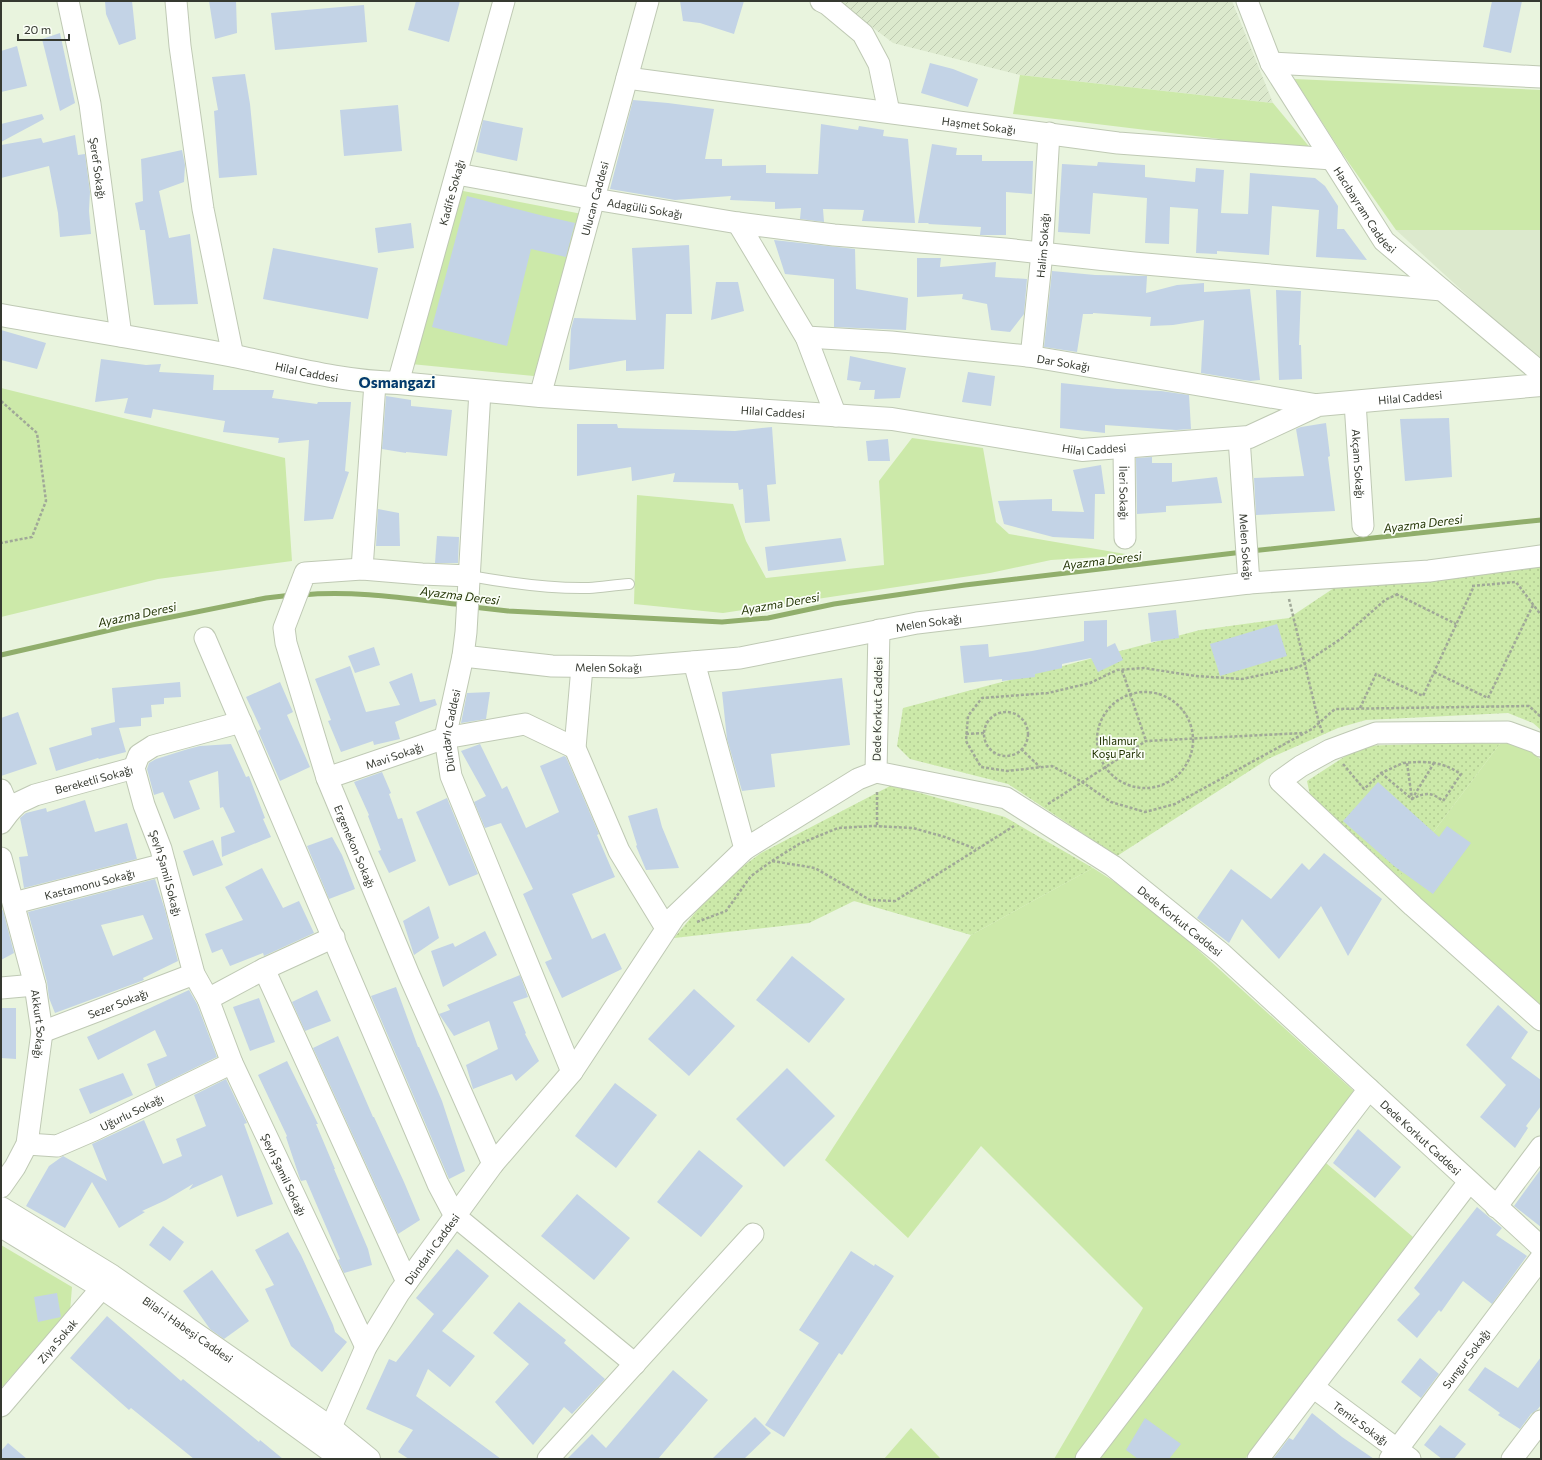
<svg xmlns="http://www.w3.org/2000/svg" width="1542" height="1460" font-family="Commissioner,sans-serif">
  <defs>
    <pattern id="industrial-furrows" width="10" height="10" patternUnits="userSpaceOnUse"><rect width="10" height="10" fill="#dce9cd"/><path d="M-1 1l2-2M0 10L10 0M9 11l2-2" fill="none" stroke="#bdc9b0"/></pattern>
    <pattern id="park-dots" width="8" height="8" patternUnits="userSpaceOnUse"><rect width="8" height="8" fill="#cce9a9"/><path d="M2 2h.1M6 6h.1" fill="none" stroke="#b0c992" stroke-width="1.8" stroke-linecap="round"/></pattern>
  </defs>
  <rect width="100%" height="100%" fill="#e9f4de"/>
  <path fill="#dce9cd" d="M1396,230H1541V358L1516,340Z"/>
  <path fill="url(#industrial-furrows)" d="M838,1H1232L1273,103L1020,75L893,43Z"/>
  <g fill="#cce9a9">
    <path d="M1020,75L1273,103L1312,150L1013,114Z"/>
    <path d="M1294,79L1541,90V230H1396L1342,153Z"/>
    <path d="M458,190L582,214L544,377L411,364Z"/>
    <path d="M1,388L285,458L292,561L158,579L1,617Z"/>
    <path d="M912,438L983,448L996,522L1009,534L1131,555L1051,560L990,573L723,613L634,604L637,495L733,504L746,541L766,578L884,565L879,481Z"/>
    <path d="M1502,741L1528,748L1541,760V1009L1398,879Z"/>
    <path d="M1093,868L1143,900L1356,1093L1313,1152L1413,1237L1245,1459H1054L1143,1308L981,1146L908,1238L825,1160L971,935Z"/>
    <path d="M1,1245L72,1287L70,1311L1,1388Z"/>
    <path d="M911,1428L941,1459H884Z"/>
  </g>
  <g fill="url(#park-dots)">
    <path d="M1538,564L1541,567V730L1533,723L1508,713L1366,720L1338,728L1268,759L1117,856L1008,784L910,759L897,746L903,708L1200,630L1289,618L1334,588Z"/>
    <path d="M1502,741L1398,879L1311,800L1307,781L1361,746Z"/>
    <path d="M892,785L1005,817L1093,868L971,935L854,901L809,923L674,938L720,883L761,853Z"/>
  </g>
  <g fill="none" stroke-linecap="round" stroke-linejoin="round">
    <g stroke="#91ae6c" stroke-width="5">
      <path d="M1251,551L1541,520"/>
      <path d="M302,595C355,590 410,599 463,605"/>
      <path d="M473,607L508,611L722,622L768,618L834,604L965,585L1243,552"/>
      <path d="M1,655L132,625L266,598L292,595"/>
    </g>
  </g>
  <g fill="#c3d3e6" fill-rule="evenodd">
    <path d="M105,1H132L136,39L119,45L106,14Z"/>
    <path d="M209,1H236L237,33L215,39Z"/>
    <path d="M416,1H460L449,42L408,30Z"/>
    <path d="M680,1H744L734,34L700,23L683,21Z"/>
    <path d="M1492,1H1522L1511,53L1483,47Z"/>
    <path d="M364,5L367,42L275,50L271,13Z"/>
    <path d="M60,33L75,103L60,111L42,39Z"/>
    <path d="M17,46L27,86L1,92V51Z"/>
    <path d="M930,63L953,69L978,79L968,107L921,93Z"/>
    <path d="M245,74L250,104L257,175L219,178L214,111L218,110L212,77Z"/>
    <path d="M633,100L668,103L714,109L705,159H722V166L766,165V173L818,174L821,124L858,130L859,126L884,130L883,136L908,139L915,223L862,221L864,210L823,209L824,222L800,219L801,208L775,209V202L730,200L731,196L675,200L610,189Z"/>
    <path d="M398,105L402,151L344,156L340,110Z"/>
    <path d="M42,114L44,119L1,142V124Z"/>
    <path d="M483,120L523,128L517,161L476,152Z"/>
    <path d="M75,135L78,155L85,154L90,192L89,211L91,234L60,237L58,213L49,166L1,178V145L41,138L43,143Z"/>
    <path d="M932,144L957,148L956,155H982V161H1033L1032,194L1006,192V235H980L981,227L928,224L929,223H918Z"/>
    <path d="M182,150L185,165L184,182L159,191L169,238L190,234L198,304L154,305L145,230H140L135,203L143,201L141,159Z"/>
    <path d="M1098,162L1145,165V177L1195,182L1196,168L1224,170L1221,213L1248,214L1250,173L1315,178L1325,186L1338,206L1337,229H1344L1367,260L1316,257L1319,210L1272,206L1269,255L1217,251V254L1196,253L1198,209L1170,207L1169,244L1145,243L1147,198L1093,193L1090,234L1058,232L1062,164L1097,166Z"/>
    <path d="M467,196L540,215L575,223L566,257L531,249L507,346L432,327Z"/>
    <path d="M411,223L414,248L378,253L375,228Z"/>
    <path d="M774,240L855,249L856,289L908,298L906,330L834,327V279L785,274Z"/>
    <path d="M689,245L692,314H666L664,369L626,371V360L569,370L571,329L574,318L636,320L632,248Z"/>
    <path d="M273,248L378,268L368,319L263,299Z"/>
    <path d="M917,258H941L940,267L996,262L995,277L1027,279L1024,314L1010,332L991,330L987,304L962,299L963,294L917,297Z"/>
    <path d="M1052,271L1095,275L1147,276L1146,293L1177,285L1204,283V292L1250,289L1260,380L1250,381L1201,373L1204,320L1173,325L1150,326L1151,317L1093,313V314H1083L1077,352L1044,347Z"/>
    <path d="M716,282H738L744,311L711,320Z"/>
    <path d="M1276,290L1301,291L1299,345H1301L1302,379L1279,380Z"/>
    <path d="M1,330L46,343L37,369L1,360Z"/>
    <path d="M850,356L906,368L900,398L874,399L875,390H859L861,382L847,380Z"/>
    <path d="M101,359L146,365L161,364L159,372L214,375L213,390H274L272,398L317,404L318,402H351L345,471L349,472L333,519L304,521L309,440L278,443L279,438L223,432L225,421L153,409L151,418L124,413L128,398L95,402Z"/>
    <path d="M968,372L995,376L991,406L962,402Z"/>
    <path d="M1061,383L1117,389L1161,391L1189,395L1191,429L1176,430L1105,425V433L1060,428Z"/>
    <path d="M386,396L411,400V406L452,410L447,456L406,452V453L382,449Z"/>
    <path d="M1449,418L1452,477L1405,481L1400,419Z"/>
    <path d="M1326,423L1330,456L1328,457L1335,511L1256,515L1254,478L1304,476L1296,429L1301,427Z"/>
    <path d="M577,424H617L618,428L735,431L772,427L776,484L767,485L770,521L745,523L743,489L739,490L738,483L673,482L675,473L632,481L631,467L577,476Z"/>
    <path d="M888,439L890,461H868L866,441Z"/>
    <path d="M1152,457V463H1172V482L1217,477L1222,503L1166,506V512L1137,514L1136,458Z"/>
    <path d="M1101,465L1105,494H1095L1094,539L1053,537L1004,524L998,501L1052,499V511L1084,512L1073,470Z"/>
    <path d="M378,509L399,513L400,546H376Z"/>
    <path d="M437,536L459,537L458,563H435Z"/>
    <path d="M841,538L846,561L768,571L765,547Z"/>
    <path d="M1176,610L1179,638L1151,642L1148,613Z"/>
    <path d="M1107,620V647L1115,643L1123,660L1098,672L1091,658L1062,664V668L1035,674V677L1002,681V679L964,683L960,646L988,644L989,657L1032,651L1084,641V621Z"/>
    <path d="M1277,624L1287,656L1220,676L1210,644Z"/>
    <path d="M374,647L380,665L355,673L348,656Z"/>
    <path d="M350,666L366,712L400,705L389,682L412,673L420,702L435,699L437,705L395,722L400,739L374,745L373,741L341,752L328,721L331,720L315,679Z"/>
    <path d="M842,678L850,745L771,754L775,787L742,791L727,739L722,692Z"/>
    <path d="M180,682L181,697L164,698V704L151,705L152,717L141,718V726L119,728L126,752L99,759L98,758L56,771L49,748L92,735L91,728L115,722L112,688Z"/>
    <path d="M280,682L293,712L287,715L310,767L280,781L258,731L261,729L246,697Z"/>
    <path d="M490,692L486,719L461,723L467,693Z"/>
    <path d="M18,712L37,764L1,776V718Z"/>
    <path d="M231,744L246,777L249,776L265,818L263,819L271,837L222,857L221,837L235,832L223,807L220,808L218,771L189,781L200,809L174,819L163,792L154,795L147,769L149,763L156,759L188,749L200,746Z"/>
    <path d="M480,744L502,789L507,786L526,828L559,812L540,766L564,756L566,757L599,834L597,835L615,877L572,894L592,939L605,933L622,969L562,998L545,962L552,959L523,894L533,889L501,823L485,828L474,802L486,796L461,751Z"/>
    <path d="M382,772L391,793L389,794L398,819L402,818L416,861L389,873L378,851L381,850L368,816L369,815L354,782Z"/>
    <path d="M1378,782L1439,837L1447,826L1471,843L1433,894L1394,866L1343,821Z"/>
    <path d="M447,798L478,874L449,886L416,812Z"/>
    <path d="M85,800L95,832L127,823L137,859L24,888L19,857L28,856L20,818L26,813L46,808L47,812Z"/>
    <path d="M657,808L662,827L679,868L646,870L636,846L637,845L628,816Z"/>
    <path d="M332,837L342,855L355,889L329,899L307,846Z"/>
    <path d="M213,840L223,865L193,876L183,851Z"/>
    <path d="M1324,853L1382,899L1348,956L1321,906L1279,959L1242,919L1229,943L1197,918L1231,869L1271,899L1302,863L1309,870Z"/>
    <path d="M262,868L283,908L299,901L314,933L264,956L263,953L230,966L222,949L212,953L205,934L243,920L225,887Z"/>
    <path d="M155,879L165,910L178,961L143,978L144,980L55,1013L49,998L47,982L28,912ZM143,915L153,939L113,956L101,925Z"/>
    <path d="M429,906L439,938L414,955L403,921Z"/>
    <path d="M3,910L14,953L1,960V911Z"/>
    <path d="M485,931L497,955L443,987L431,951L453,943L455,947Z"/>
    <path d="M792,956L845,999L809,1043L756,1000Z"/>
    <path d="M520,975L528,997L513,1002L526,1033L525,1034L539,1061L516,1081L512,1074L473,1089L466,1065L498,1049L489,1021L454,1036L439,1014L450,1010L447,1005Z"/>
    <path d="M396,987L418,1047H419L442,1101L465,1171L449,1179L371,996Z"/>
    <path d="M694,989L735,1026L689,1076L648,1039Z"/>
    <path d="M189,990L197,1004L217,1057L156,1087L147,1064L167,1056L155,1030L98,1060L87,1037Z"/>
    <path d="M317,990L331,1021L305,1031L292,1002Z"/>
    <path d="M259,998L275,1042L250,1051L233,1007Z"/>
    <path d="M1498,1005L1528,1032L1511,1058L1541,1080V1106L1526,1126L1528,1128L1515,1148L1480,1117L1506,1085L1466,1045Z"/>
    <path d="M1,1008H16V1059L1,1058Z"/>
    <path d="M338,1036L373,1117H374L404,1182L420,1220L398,1234L313,1048Z"/>
    <path d="M287,1061L318,1124H316L335,1169H334L368,1249L372,1265L344,1273L338,1260L340,1259L306,1180L301,1181L300,1179L286,1137L287,1136L258,1075Z"/>
    <path d="M787,1068L835,1116L784,1167L736,1119Z"/>
    <path d="M123,1073L133,1095L90,1114L79,1089Z"/>
    <path d="M226,1079L247,1123L244,1124L273,1204L237,1217L222,1175L189,1190L193,1184L166,1200L142,1211L145,1212L119,1228L92,1182L65,1228L26,1206L49,1166L63,1156L107,1181L92,1144L144,1120L163,1164L182,1156L176,1139L206,1126L194,1095Z"/>
    <path d="M615,1083L657,1115L616,1168L575,1136Z"/>
    <path d="M1358,1129L1401,1167L1375,1198L1333,1163Z"/>
    <path d="M699,1150L743,1186L701,1237L657,1202Z"/>
    <path d="M1541,1169V1227L1514,1206Z"/>
    <path d="M577,1194L630,1238L594,1280L541,1236Z"/>
    <path d="M1477,1207L1502,1228L1496,1235L1527,1256L1492,1304L1463,1281L1441,1312L1439,1310L1417,1338L1397,1320L1420,1294L1414,1288Z"/>
    <path d="M163,1226L184,1242L170,1261L149,1245Z"/>
    <path d="M288,1232L301,1255L333,1325L335,1332L347,1342L322,1372L291,1346L265,1289L274,1285L255,1250Z"/>
    <path d="M457,1249L489,1276L442,1331L475,1356L450,1387L428,1369L416,1396L501,1459H409L398,1452L413,1430L366,1409L389,1359L396,1362L434,1314L416,1298Z"/>
    <path d="M851,1251L874,1266L875,1264L894,1276L842,1355L839,1353L784,1437L765,1425L819,1343L799,1330Z"/>
    <path d="M212,1270L249,1321L224,1339L210,1329L183,1291Z"/>
    <path d="M57,1293L61,1317L38,1322L34,1297Z"/>
    <path d="M519,1302L566,1340L564,1343L605,1379L572,1414L564,1407L533,1445L495,1402L529,1364L493,1333Z"/>
    <path d="M107,1316L181,1381L183,1379L259,1442L260,1440L283,1459H194L131,1408L129,1410L70,1358Z"/>
    <path d="M1541,1357V1405L1537,1410L1531,1414L1520,1429L1498,1415L1500,1413L1468,1390L1485,1367L1518,1388Z"/>
    <path d="M1420,1358L1439,1374L1421,1398L1401,1382Z"/>
    <path d="M673,1370L708,1400L658,1459H567L592,1434L606,1448Z"/>
    <path d="M1312,1413L1342,1437L1374,1459H1273L1289,1438L1293,1440Z"/>
    <path d="M755,1417L771,1433L744,1459H712Z"/>
    <path d="M1145,1418L1181,1444L1169,1459H1138L1126,1450Z"/>
    <path d="M1440,1425L1466,1444L1454,1459H1442L1424,1445Z"/>
    <path d="M8,1443L27,1459H1V1451Z"/>
  </g>
  <g fill="none" stroke-linecap="round" stroke-linejoin="round">
    <defs>
      <path id="lane" d="M470,576C509,583 549,589 589,588C602,587 616,585 629,584"/>
      <g id="street">
        <path id="s1" d="M68,1L90,104L121,336"/>
        <path d="M176,1L180,46L203,209L233,356"/>
        <path d="M821,1L827,4L863,34L879,64L889,112"/>
        <path id="s2" d="M1247,1L1271,63L1384,241L1541,373"/>
        <path d="M1271,63L1541,77"/>
        <path id="s3" d="M627,78L1118,143L1332,159"/>
        <path id="s4" d="M457,174L594,199L738,223"/>
        <path id="s5" d="M806,337L891,342L1028,356L1318,405"/>
        <path id="s6" d="M1028,356L1032,348L1042,253L1049,133"/>
        <path d="M375,383L362,569L422,574L470,576"/>
        <path id="s7" d="M398,383L504,1"/>
        <path id="s8" d="M540,396L648,1"/>
        <path id="s9" d="M1355,402L1363,526"/>
        <path d="M836,416L806,337L738,223L834,235L1005,249L1134,263L1442,290"/>
        <path id="s10" d="M1239,438L1249,583"/>
        <path id="s11" d="M1124,447L1125,538"/>
        <path id="s12" d="M362,569L305,573L284,628L286,643L327,778L409,975L493,1164"/>
        <path id="s13" d="M879,630L876,772L1006,798L1113,866L1222,954L1541,1247"/>
        <path d="M205,638L438,1184L455,1216L635,1364"/>
        <path id="s14" d="M463,656L552,666L632,667L740,658L917,623L1249,583L1429,571L1541,556"/>
        <path d="M694,662L745,849L858,779L876,772"/>
        <path d="M582,667L575,748L619,851L666,928"/>
        <path d="M1541,746L1538,743L1508,732L1376,733L1330,750L1301,766L1280,781L1413,906L1541,1020"/>
        <path id="s15" d="M134,768L144,805L161,849L194,974L208,999"/>
        <path d="M134,768L139,755L153,746L241,722"/>
        <path id="s16" d="M327,778L445,738L525,724L575,748"/>
        <path d="M1,790L10,811L1,823"/>
        <path id="s17" d="M10,811L18,803L35,795L134,768"/>
        <path id="s18" d="M1,858L35,985L42,1032L27,1144L15,1167L1,1187"/>
        <path id="s19" d="M14,903L165,864"/>
        <path d="M334,937L264,969L407,1282"/>
        <path id="s20" d="M264,969L208,999L232,1063L366,1347"/>
        <path d="M1,988L35,985"/>
        <path id="s21" d="M42,1032L194,974"/>
        <path d="M572,1072L675,916L745,849"/>
        <path id="s22" d="M27,1144L57,1146L94,1130L232,1063"/>
        <path d="M1496,1207L1541,1147"/>
        <path id="s23" d="M1313,1387L1410,1459"/>
        <path id="s24" d="M1,1406L112,1276"/>
        <path id="s25" d="M324,1443L366,1347L399,1293L493,1164L572,1072L451,776L445,738L463,656L466,632L480,391"/>
        <path d="M548,1459L753,1234"/>
        <path d="M1086,1459L1369,1089"/>
        <path d="M1258,1459L1469,1182"/>
        <path id="s26" d="M1390,1459L1541,1258"/>
        <path d="M1512,1459L1541,1421"/>
      </g>
      <g id="secondary">
        <path id="s27" d="M1,315C79,329 157,341 234,356C289,367 342,382 398,383L540,396L892,419L1082,450L1249,437L1318,405L1541,385"/>
        <path id="s28" d="M1,1208L112,1276L331,1428L369,1459"/>
        <path d="M1,1226L101,1287L192,1350L342,1459"/>
      </g>
    </defs>
    <use href="#lane" stroke="#bfc9b4" stroke-width="12"/>
    <use href="#street" stroke="#bfc9b4" stroke-width="23"/>
    <use href="#secondary" stroke="#bfc9b4" stroke-width="24"/>
    <g stroke="#a0a898" stroke-width="2.5" stroke-dasharray="3 2" stroke-linecap="butt">
      <path d="M1,401L37,433L46,501L32,537L1,543"/>
      <path d="M1472,586L1516,582L1541,615"/>
      <path d="M1396,594L1456,624"/>
      <path d="M1398,594L1385,600L1342,638L1299,667L1242,679L1196,676L1144,668L1117,670L1090,683L1048,693L982,698L968,716L966,741L981,767L1007,771L1052,766L1082,782L1111,802L1145,812L1175,804L1312,729L1335,709L1529,706L1541,717"/>
      <path d="M1289,599L1319,723L1323,734"/>
      <path d="M1122,670L1146,741"/>
      <path d="M1434,672L1488,698L1533,605"/>
      <circle cx="1145" cy="740" r="48"/>
      <path d="M1360,708L1376,674L1423,696L1474,586"/>
      <circle cx="1006" cy="734" r="22"/>
      <path d="M966,734L984,733"/>
      <path d="M1021,749L1040,767"/>
      <path d="M1343,764L1364,789L1381,773L1403,763C1426,761 1441,761 1461,774L1443,801C1431,792 1426,792 1412,799L1407,763"/>
      <path d="M1381,773L1412,799L1434,763"/>
      <path d="M877,792V826"/>
      <path d="M1048,804L1146,741L1302,733"/>
      <path d="M772,861L799,844L838,828L874,826L913,828L945,837L976,849"/>
      <path d="M697,922L726,911L751,876L772,861L815,868L870,900L895,901L1014,826"/>
    </g>
    <use href="#lane" stroke="#fff" stroke-width="10"/>
    <use href="#street" stroke="#fff" stroke-width="21"/>
    <use href="#secondary" stroke="#fff" stroke-width="22"/>
  </g>
  <g text-anchor="middle" dominant-baseline="central" stroke-width="3.5" stroke-linejoin="round" paint-order="stroke">
    <g font-size="11" fill="#353930" stroke="#fafef6">
      <text stroke="none"><textPath href="#s3" startOffset="355">Haşmet Sokağı</textPath></text>
      <text stroke="none"><textPath href="#s1" startOffset="170">Şeref Sokağı</textPath></text>
      <text stroke="none"><textPath href="#s7" startOffset="198">Kadife Sokağı</textPath></text>
      <text stroke="none"><textPath href="#s8" startOffset="205">Ulucan Caddesi</textPath></text>
      <text stroke="none"><textPath href="#s4" startOffset="191">Adagülü Sokağı</textPath></text>
      <text stroke="none"><textPath href="#s2" startOffset="241">Hacıbayram Caddesi</textPath></text>
      <text stroke="none"><textPath href="#s6" startOffset="112">Halim Sokağı</textPath></text>
      <text stroke="none"><textPath href="#s5" startOffset="259">Dar Sokağı</textPath></text>
      <text stroke="none"><textPath href="#s27" startOffset="311">Hilal Caddesi</textPath></text>
      <text stroke="none"><textPath href="#s27" startOffset="1427">Hilal Caddesi</textPath></text>
      <text stroke="none"><textPath href="#s27" startOffset="779">Hilal Caddesi</textPath></text>
      <text stroke="none"><textPath href="#s27" startOffset="1103">Hilal Caddesi</textPath></text>
      <text stroke="none"><textPath href="#s9" startOffset="62">Akçam Sokağı</textPath></text>
      <text stroke="none"><textPath href="#s11" startOffset="46">İleri Sokağı</textPath></text>
      <text stroke="none"><textPath href="#s10" startOffset="109">Melen Sokağı</textPath></text>
      <text stroke="none"><textPath href="#s14" startOffset="470">Melen Sokağı</textPath></text>
      <text stroke="none"><textPath href="#s14" startOffset="146">Melen Sokağı</textPath></text>
      <text transform="translate(877 709) rotate(-89)">Dede Korkut Caddesi</text>
      <text stroke="none"><textPath href="#s25" startOffset="815">Dündarlı Caddesi</textPath></text>
      <text stroke="none"><textPath href="#s16" startOffset="71">Mavi Sokağı</textPath></text>
      <text stroke="none"><textPath href="#s17" startOffset="91">Bereketli Sokağı</textPath></text>
      <text stroke="none"><textPath href="#s12" startOffset="346">Ergenekon Sokağı</textPath></text>
      <text stroke="none"><textPath href="#s15" startOffset="110">Şeyh Şamil Sokağı</textPath></text>
      <text stroke="none"><textPath href="#s19" startOffset="78">Kastamonu Sokağı</textPath></text>
      <text stroke="none"><textPath href="#s13" startOffset="488">Dede Korkut Caddesi</textPath></text>
      <text stroke="none"><textPath href="#s21" startOffset="81">Sezer Sokağı</textPath></text>
      <text stroke="none"><textPath href="#s18" startOffset="171">Akkurt Sokağı</textPath></text>
      <text stroke="none"><textPath href="#s22" startOffset="112">Uğurlu Sokağı</textPath></text>
      <text stroke="none"><textPath href="#s13" startOffset="812">Dede Korkut Caddesi</textPath></text>
      <text stroke="none"><textPath href="#s20" startOffset="255">Şeyh Şamil Sokağı</textPath></text>
      <text stroke="none"><textPath href="#s25" startOffset="223">Dündarlı Caddesi</textPath></text>
      <text stroke="none"><textPath href="#s28" startOffset="223">Bilal-i Habeşi Caddesi</textPath></text>
      <text stroke="none"><textPath href="#s24" startOffset="86">Ziya Sokak</textPath></text>
      <text stroke="none"><textPath href="#s26" startOffset="126">Sungur Sokağı</textPath></text>
      <text stroke="none"><textPath href="#s23" startOffset="60">Temiz Sokağı</textPath></text>
    </g>
    <g font-size="11" fill="#203200" stroke="#fafef6">
      <text x="1118" y="740">Ihlamur<tspan x="1118" dy="13">Koşu Parkı</tspan></text>
    </g>
    <g font-size="12" font-style="italic" fill="#1f3100" stroke="#fafef6">
      <text transform="translate(1423 523) rotate(-7)">Ayazma Deresi</text>
      <text transform="translate(1102 560) rotate(-7)">Ayazma Deresi</text>
      <text transform="translate(460 595) rotate(7)">Ayazma Deresi</text>
      <text transform="translate(780 603) rotate(-10)">Ayazma Deresi</text>
      <text transform="translate(137 614) rotate(-12)">Ayazma Deresi</text>
    </g>
    <g font-size="15" font-weight="bold" fill="#033b6c" stroke="#fafef6">
      <text x="397" y="382">Osmangazi</text>
    </g>
  </g>
  <rect width="1542" height="1460" fill="none" stroke="#353930" stroke-width="4"/>
  <path d="M18 34v6h51v-6" fill="none" stroke="#353930" stroke-width="2"/>
  <text x="24" y="34" font-size="12" fill="#353930" stroke="#fafef6" stroke-width="3" paint-order="stroke">20 m</text>
</svg>
